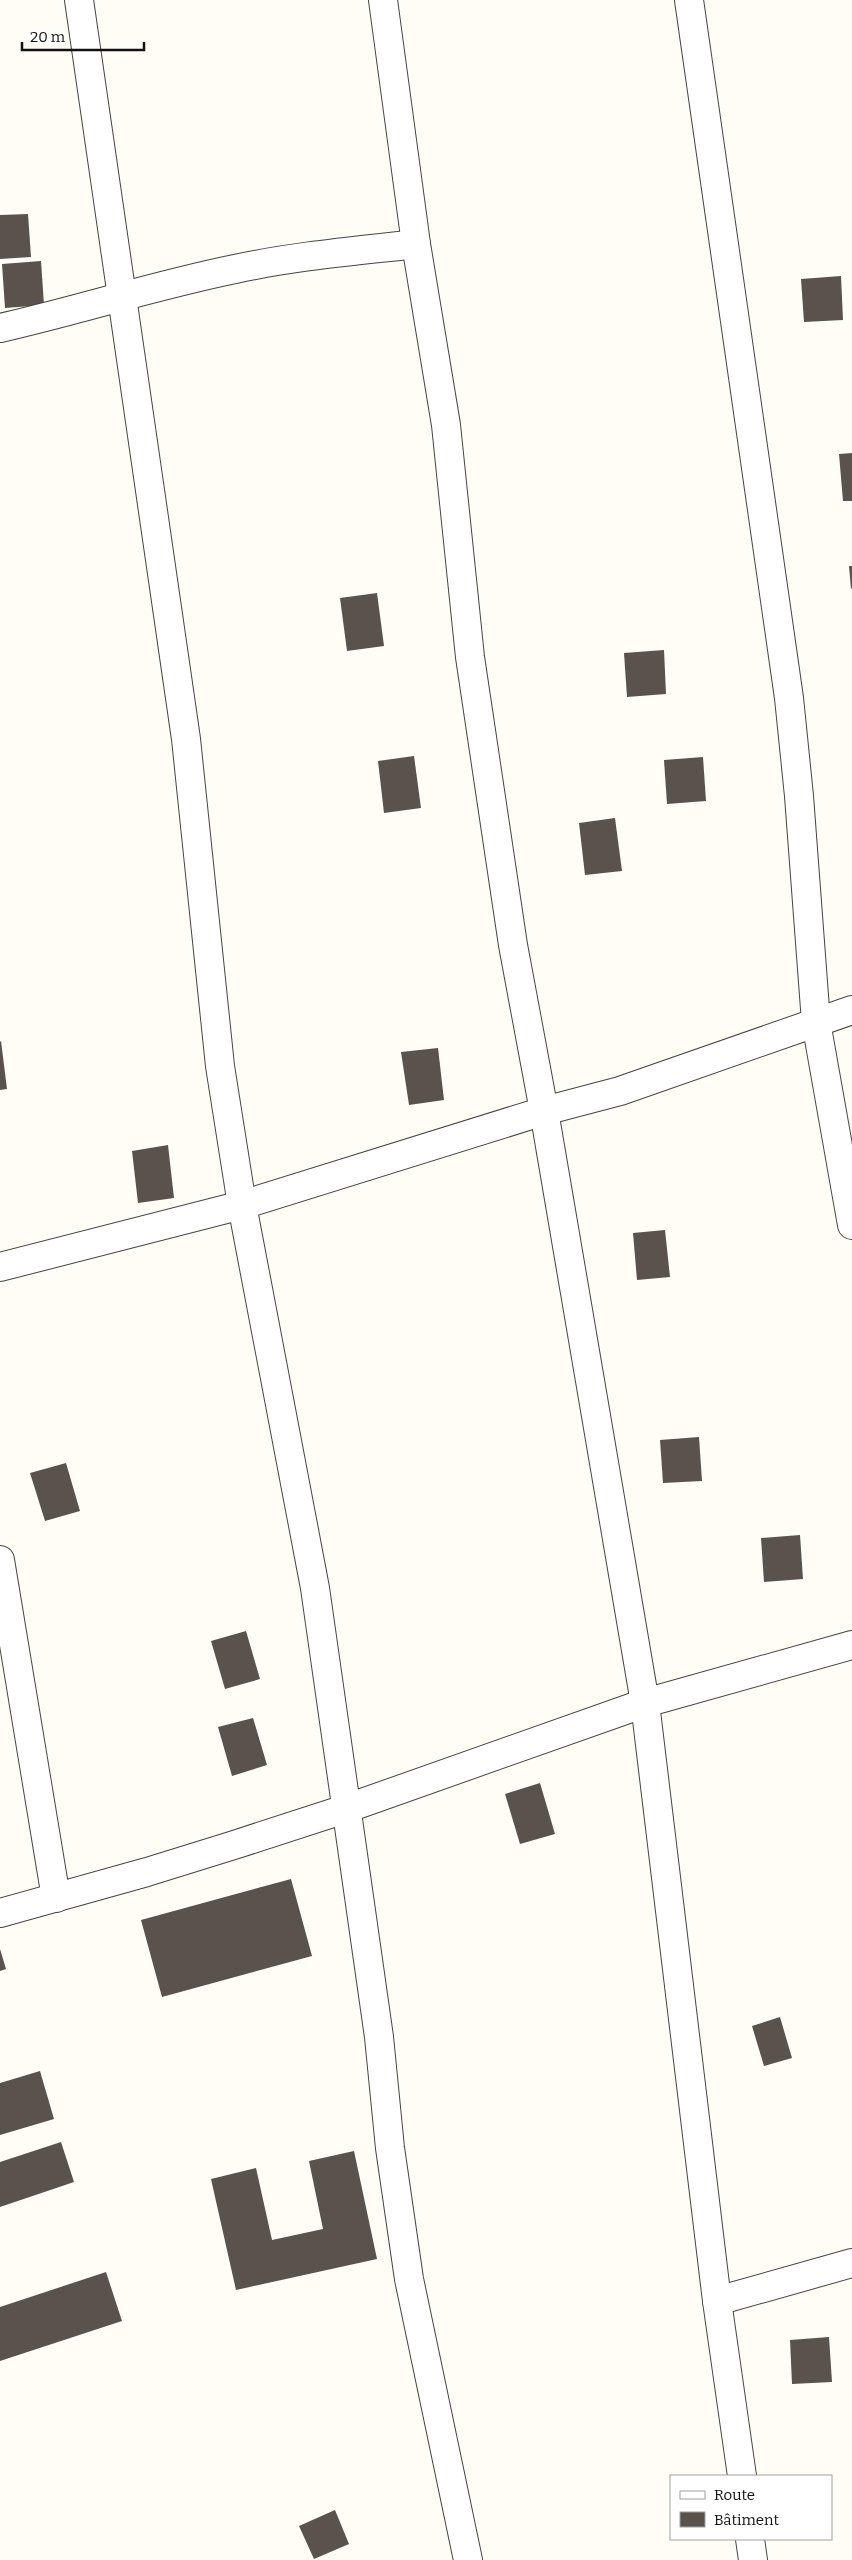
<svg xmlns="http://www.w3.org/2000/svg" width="852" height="2560" font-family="Bitter,serif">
  <rect width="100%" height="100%" fill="#fffdf5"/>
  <g fill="#5a524d">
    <path d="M28,214L31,257L0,259V215Z"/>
    <path d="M41,261L44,305L5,308L2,264Z"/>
    <path d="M841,276L843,320L804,322L801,279Z"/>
    <path d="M852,453V501H843L839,454Z"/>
    <path d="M849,566H852V588L851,589Z"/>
    <path d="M377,593L384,646L347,651L340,598Z"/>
    <path d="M664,650L666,694L627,697L624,653Z"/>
    <path d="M414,756L421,808L384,813L378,761Z"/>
    <path d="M703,757L706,801L667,804L664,760Z"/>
    <path d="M615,818L622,871L585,875L579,823Z"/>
    <path d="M1,1041L7,1089L0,1090V1042Z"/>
    <path d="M438,1048L444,1100L409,1105L401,1052Z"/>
    <path d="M168,1145L174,1198L138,1203L132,1151Z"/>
    <path d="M665,1230L670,1277L637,1280L633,1233Z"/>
    <path d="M699,1437L702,1481L663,1483L660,1440Z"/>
    <path d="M66,1463L80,1511L45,1521L30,1473Z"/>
    <path d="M800,1535L803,1579L764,1582L761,1538Z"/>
    <path d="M246,1631L260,1679L225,1689L211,1641Z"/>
    <path d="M253,1718L267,1765L232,1776L218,1727Z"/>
    <path d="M540,1783L555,1834L520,1844L505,1794Z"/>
    <path d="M291,1879L312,1956L162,1997L141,1920Z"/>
    <path d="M0,1949L6,1969L0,1971Z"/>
    <path d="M780,2017L792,2058L764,2066L752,2026Z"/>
    <path d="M40,2071L54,2119L0,2135V2083Z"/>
    <path d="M61,2142L74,2182L0,2207V2162Z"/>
    <path d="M354,2151L377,2259L236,2290L211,2179L256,2168L272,2240L323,2229L309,2161Z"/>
    <path d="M106,2272L122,2321L0,2361V2307Z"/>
    <path d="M829,2337L832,2382L792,2384L790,2340Z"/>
    <path d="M335,2510L349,2544L314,2559L299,2526Z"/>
  </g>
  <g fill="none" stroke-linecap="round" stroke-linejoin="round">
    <defs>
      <g id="street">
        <path d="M79,0L186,739L220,1066L242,1205L315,1588L379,2037L390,2148L409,2279L468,2560"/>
        <path d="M383,0L416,244L446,425L470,657L513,945L544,1111L645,1703L717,2301L742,2476"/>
        <path d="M689,0L789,698L799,796L816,1022L852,1225"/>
        <path d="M0,328C79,310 156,285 235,269C295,256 355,251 416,244"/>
        <path d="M0,1267L242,1205L544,1111L620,1091L852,1010"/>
        <path d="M0,1560L56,1898"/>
        <path d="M0,1913L147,1872L234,1845L345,1809L645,1703L852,1645"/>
        <path d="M717,2301L852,2263"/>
        <path d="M750,2539L753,2560"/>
      </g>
    </defs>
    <use href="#street" stroke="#444" stroke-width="30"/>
    <use href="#street" stroke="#fff" stroke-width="28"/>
  </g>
  <rect x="670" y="2475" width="162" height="65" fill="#ffffff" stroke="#a0a0a0"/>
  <rect x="680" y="2491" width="25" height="8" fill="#ffffff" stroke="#a0a0a0"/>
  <text x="714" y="2500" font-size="15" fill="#111111">Route</text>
  <rect x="680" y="2512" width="25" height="15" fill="#5a524d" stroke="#a0a0a0"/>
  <text x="714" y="2525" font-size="15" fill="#111111">Bâtiment</text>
  <path d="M22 42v8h122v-8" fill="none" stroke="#111111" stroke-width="2.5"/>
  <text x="30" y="42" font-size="15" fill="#111111" stroke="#ffffff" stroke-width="4" paint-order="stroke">20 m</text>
</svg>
